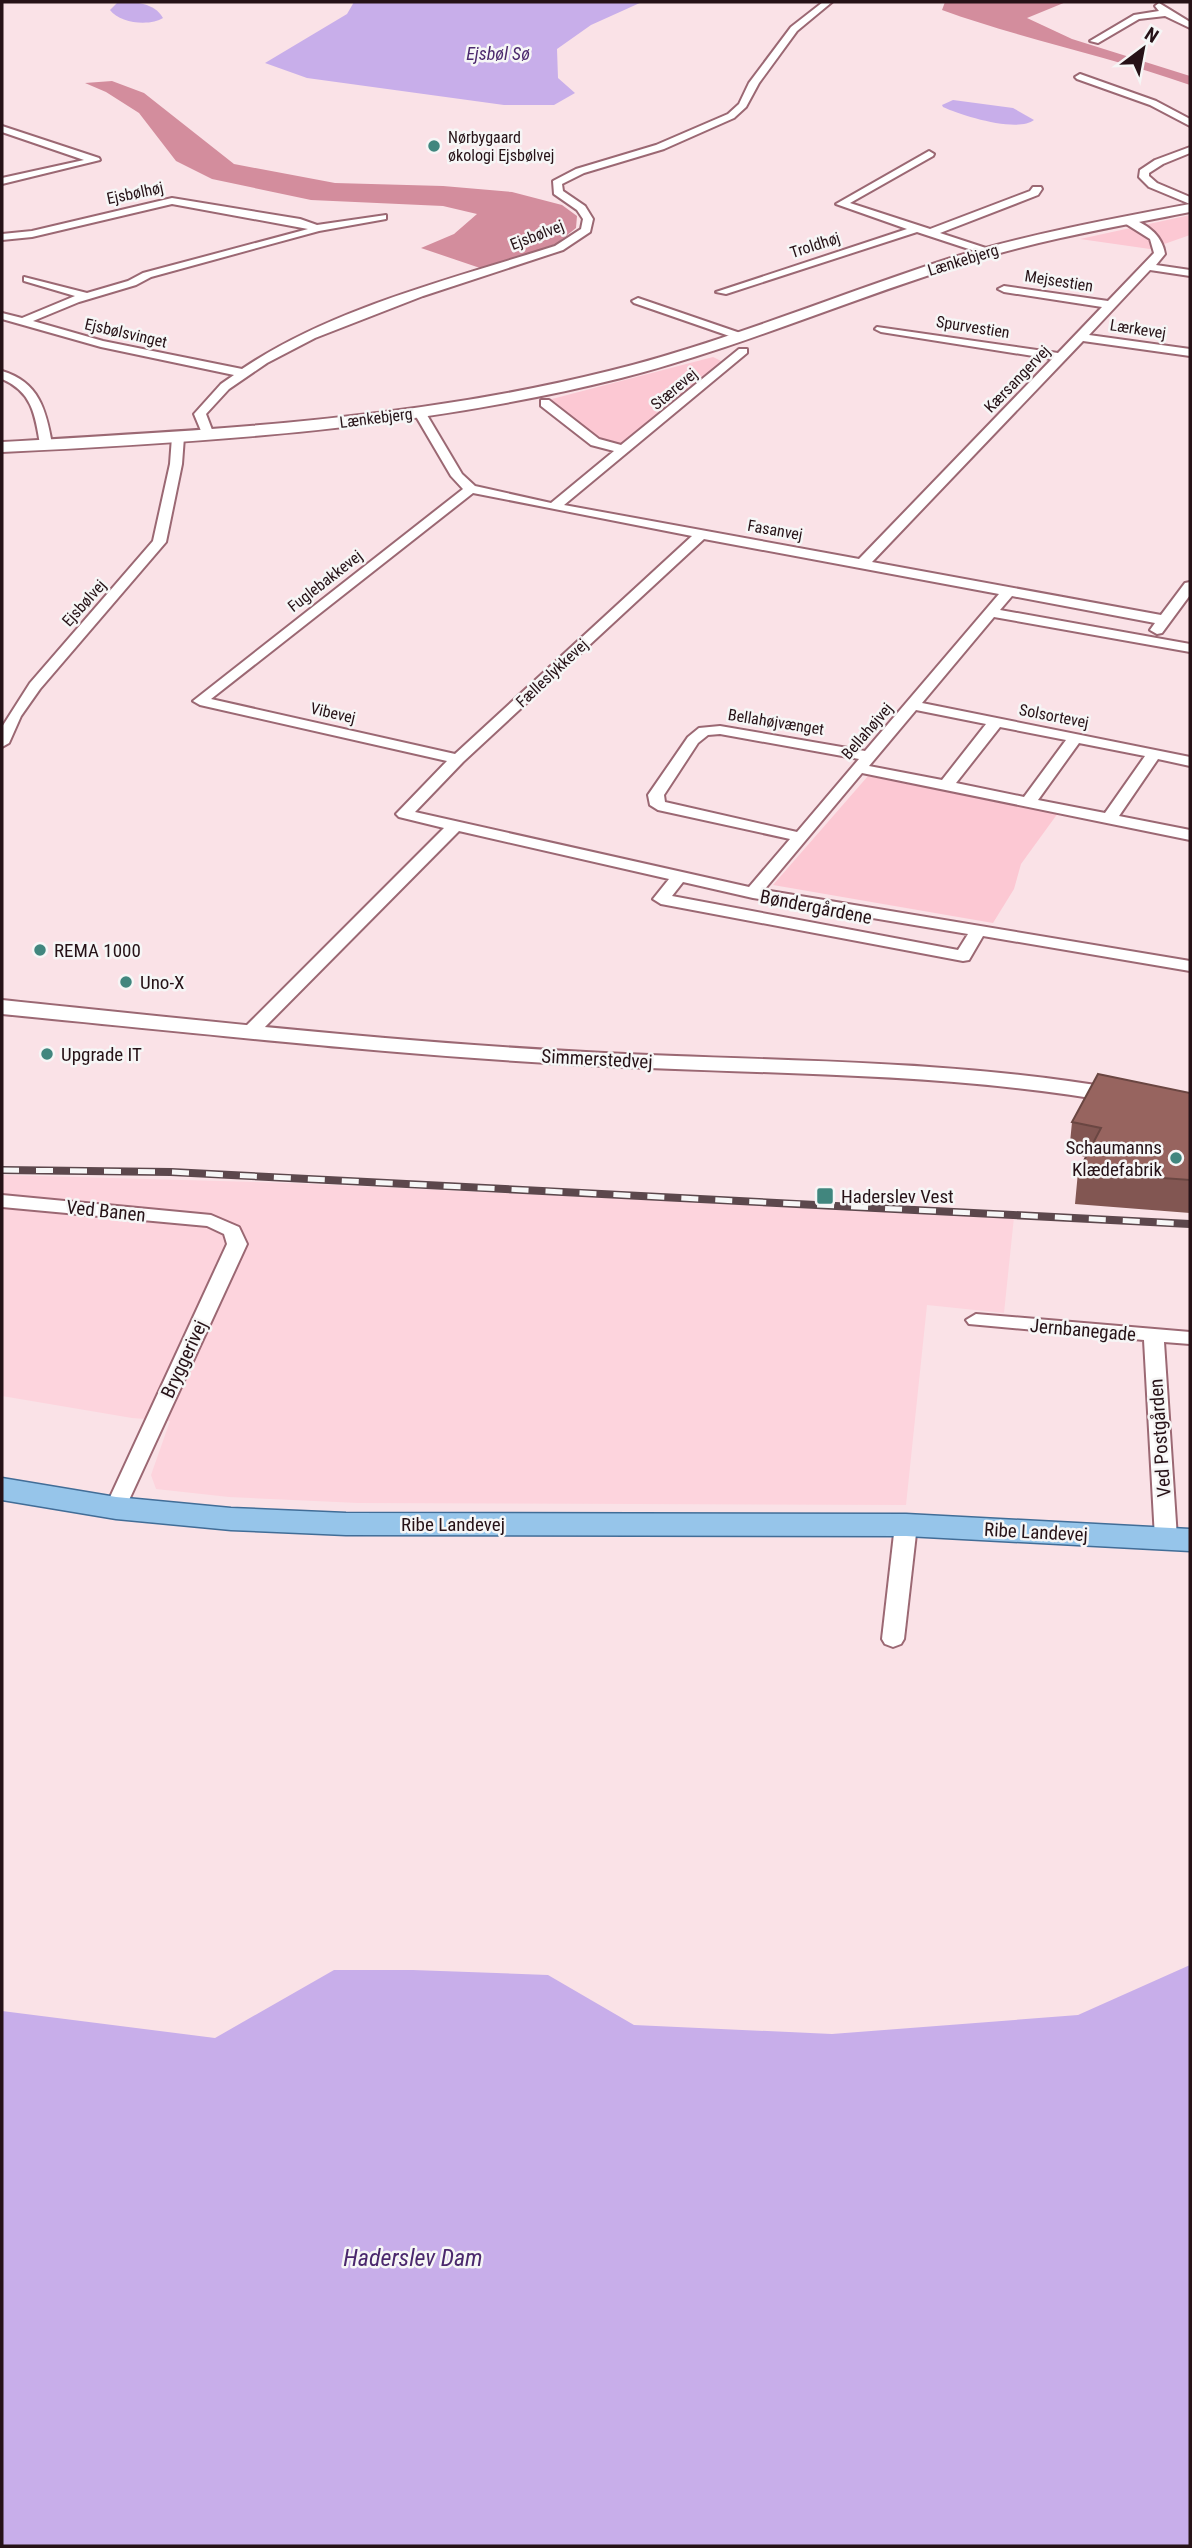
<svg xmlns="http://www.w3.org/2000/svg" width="1192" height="2548" font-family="'Roboto Condensed',sans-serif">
  <rect width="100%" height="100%" fill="#fae2e7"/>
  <path fill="#fdd4dd" d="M2,1175L289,1183L1014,1217L1004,1313L927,1305L906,1505L358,1503L229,1497L156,1489L151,1475L170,1421L132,1418L2,1396V1207L122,1217L127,1207L2,1195Z"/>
  <g fill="#fcc8d3">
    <path d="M1190,215V235L1150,249L1080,239Z"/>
    <path d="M713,357L723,362L624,444L600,440L548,400Z"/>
    <path d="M868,776L1058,813L1021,864L1014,889L993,923L773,885Z"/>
  </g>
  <g fill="#d38d9d">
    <path d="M945,2H1066L1027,18L1072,39L1190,76V85C1108,56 1025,40 942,10Z"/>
    <path d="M112,81L144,93L234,164L335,183L443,186L512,192L562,205L577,216L576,228L556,244L483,269L421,248L454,234L477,214L443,206L311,200L212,179L176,161L139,113L106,92L85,83Z"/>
  </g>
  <g fill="#c8aeea">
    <path d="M118,2C134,2 154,2 163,18C151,26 120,24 110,10Z"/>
    <path d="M354,2H642L591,25L557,49L558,78L575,93L554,105H504L307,78L265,63L347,14Z"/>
    <path d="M953,100L1013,108L1034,120C1018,133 962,116 943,107L942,105Z"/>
    <path d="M1190,1965V2546H2V2011L215,2038L334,1970H413L548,1975L634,2025L832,2034L1078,2015Z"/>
  </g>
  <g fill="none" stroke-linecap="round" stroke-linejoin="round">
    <defs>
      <g id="minor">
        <path d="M823,2H832L797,31L759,83L746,107L734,118L664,149L584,173L562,184L563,191L585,206L593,219L590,232L563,250L423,296L315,338L267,363L229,389L206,414L214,435L212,438H204L194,414L221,384L234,375L101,347L2,319V313L22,318L75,296L24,281V277L87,293L128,281L143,273L308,229L172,204L32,237L2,240V234L32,231L172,198L300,219L317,225L386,215V219L319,231L151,277L136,285L79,302L33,321L103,341L242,369C332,308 452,279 555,246L581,229L583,219L577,210L554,194L553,181L576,169L656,145L728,114L739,104L749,83L791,27Z"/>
        <path d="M1159,3L1190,22V28L1165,16L1139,19L1098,43L1090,41L1134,15L1159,11L1155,6Z"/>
        <path d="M1080,74L1156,101L1190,119V126L1150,105L1077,79L1075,77Z"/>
        <path d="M2,126L99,158L100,160L2,184V178L84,160L2,132Z"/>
        <path d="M1190,147V153L1163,164L1149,173V176L1157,183L1190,197V204L1149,187L1139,177L1140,170L1155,160Z"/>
        <path d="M929,151L934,154L933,156L850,203L930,229L1030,191L1033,187H1041L1042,189L1038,195L940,233L992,250V254H984L917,232L726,294L716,292L907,229L836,204Z"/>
        <path d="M1127,217C1145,223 1162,234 1165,254L1156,265L1190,270V276L1150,270L1089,335L1190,349V356L1083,341L872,562L1161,615L1185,583L1190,582V595L1162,633L1157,634L1150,630L1155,623L1012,596L1000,610L1190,644V652L994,617L922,703L1190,757V766L1158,759L1119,816L1190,830V840L862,773L764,890L1190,961V971L983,936L969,960L963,961L661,904L653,899L669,879L459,831L257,1035H245L242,1031L245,1027L444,828L399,817L396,814L447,761L200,705L193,701L463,489L451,476L414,413L416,410H424L462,474L475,486L551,503L614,451L591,445L541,406V400H549L599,439L621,445L739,349H747V353L564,505L859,559L1052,359L881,332L875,329L877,327L1058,353L1102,307L1004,292L998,289L1004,286L1108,301L1154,253L1150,239L1123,222L1122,220ZM473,493L692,536L455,754L211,699ZM704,539L999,594L865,751L720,726L699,728L688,737L648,795L650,805L658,810L790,839L749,887L415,812L463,762ZM916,710L986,724L942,780L869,766ZM1000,727L1066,740L1024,797L956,783ZM720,734L859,759L797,832L665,802L664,795L698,743L708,735ZM1079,743L1145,756L1105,813L1038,800ZM683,882L753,898L968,934L958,950L672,896Z"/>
        <path d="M638,298L746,335L748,337L738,339L634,303L632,301Z"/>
        <path d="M2,371C39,382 46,410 52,444L50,447H42L40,444C35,414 32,392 2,379Z"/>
        <path d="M178,433L184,437L182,464L166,542L40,689L21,716L9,743L2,747V727L30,683L153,541L170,464L172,437Z"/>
        <path d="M2,1195L211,1215L239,1227L247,1244L123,1513H109L105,1508L227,1244L224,1234L207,1226L2,1207Z"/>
        <path d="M976,1314L1190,1332V1344L1164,1342L1177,1538L1174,1543H1158L1155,1538L1144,1340L969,1324L966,1320Z"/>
        <path d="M906,1518L914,1520L917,1525L904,1639L901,1644L893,1647L885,1644L882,1639L895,1525L898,1520Z"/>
      </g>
      <g id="tertiary">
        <path d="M1190,204V212C1114,227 1038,240 963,264C848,300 738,348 621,378C418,429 210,442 2,452V442C206,430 409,421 609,371C726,342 836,295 951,258C1029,234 1110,219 1190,204Z"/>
        <path d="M2,1000C197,1020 391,1042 586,1052C766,1062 942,1058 1120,1089L1128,1091L1131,1096L1128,1101L1120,1103C942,1071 766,1075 586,1065C391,1055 197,1033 2,1014Z"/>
      </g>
      <path id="primary" d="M2,1478L116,1497L231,1508L346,1513L906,1514L1190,1529V1551L906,1536L346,1535L231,1530L116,1519L2,1500Z"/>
    </defs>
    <use href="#minor" stroke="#9b6873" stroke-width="4"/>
    <use href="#tertiary" stroke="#9b6873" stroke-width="4"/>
    <use href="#primary" stroke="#416d97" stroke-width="3"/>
    <use href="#minor" fill="#fff" fill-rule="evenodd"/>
    <use href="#tertiary" fill="#fff" fill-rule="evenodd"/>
    <use href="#primary" fill="#96c5ea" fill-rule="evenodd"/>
    <defs>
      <path id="rail" d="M2,1170L171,1172L1190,1224"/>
    </defs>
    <use href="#rail" stroke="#5c474c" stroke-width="8"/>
    <use href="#rail" stroke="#f6f6f6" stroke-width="5" stroke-dasharray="17" stroke-linecap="butt"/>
  </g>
  <path fill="#825652" d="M1190,1093V1213L1075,1204L1078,1172L1086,1157L1069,1153L1072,1122Z"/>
  <path fill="#97645f" stroke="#6a4642" stroke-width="2" d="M1098,1074L1190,1093V1180L1078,1172L1101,1128L1072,1122Z"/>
  <g fill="#41867e" stroke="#f6f6f6" stroke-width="2.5">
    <circle cx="434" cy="146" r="7"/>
    <circle cx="40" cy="950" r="7"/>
    <circle cx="126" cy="982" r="7"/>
    <circle cx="47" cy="1054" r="7"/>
    <circle cx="1176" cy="1158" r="7"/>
    <rect x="816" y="1187" width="18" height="18" rx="3.5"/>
  </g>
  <g text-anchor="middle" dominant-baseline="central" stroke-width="5" stroke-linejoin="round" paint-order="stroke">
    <g font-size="16" fill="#261217" stroke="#f6f6f6" text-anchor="start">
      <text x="448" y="137">Nørbygaard<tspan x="448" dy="18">økologi Ejsbølvej</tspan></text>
    </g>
    <g font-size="16" fill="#261217" stroke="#f6f6f6">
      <text transform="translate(135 193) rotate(-12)">Ejsbølhøj</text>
      <text transform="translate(537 235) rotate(-21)">Ejsbølvej</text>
      <text transform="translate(815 245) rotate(-18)">Troldhøj</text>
      <text transform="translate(963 260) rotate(-17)">Lænkebjerg</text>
      <text transform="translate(1059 281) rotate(9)">Mejsestien</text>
      <text transform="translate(973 327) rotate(9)">Spurvestien</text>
      <text transform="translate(1138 329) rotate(9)">Lærkevej</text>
      <text transform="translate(126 333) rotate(13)">Ejsbølsvinget</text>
      <text transform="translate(1017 379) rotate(-46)">Kærsangervej</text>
      <text transform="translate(674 389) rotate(-40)">Stærevej</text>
      <text transform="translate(376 418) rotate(-7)">Lænkebjerg</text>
      <text transform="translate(775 530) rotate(10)">Fasanvej</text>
      <text transform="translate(325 581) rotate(-38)">Fuglebakkevej</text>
      <text transform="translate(84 603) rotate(-48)">Ejsbølvej</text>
      <text transform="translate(552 673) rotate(-43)">Fælleslykkevej</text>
      <text transform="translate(333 713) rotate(13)">Vibevej</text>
      <text transform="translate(1054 716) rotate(11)">Solsortevej</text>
      <text transform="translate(776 722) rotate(9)">Bellahøjvænget</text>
      <text transform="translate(867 731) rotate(-49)">Bellahøjvej</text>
    </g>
    <g font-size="18" font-style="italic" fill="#4b286d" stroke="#f6f6f6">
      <text x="498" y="53">Ejsbøl Sø</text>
    </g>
    <g font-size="19" fill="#261217" stroke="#f6f6f6">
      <text transform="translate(816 907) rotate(11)">Bøndergårdene</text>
      <text transform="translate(597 1059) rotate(3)">Simmerstedvej</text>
      <text transform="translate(106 1211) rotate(6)">Ved Banen</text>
      <text transform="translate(1083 1330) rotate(5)">Jernbanegade</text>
      <text transform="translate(184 1359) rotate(-65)">Bryggerivej</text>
      <text transform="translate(1160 1438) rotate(-94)">Ved Postgården</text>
      <text x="453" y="1524">Ribe Landevej</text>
      <text transform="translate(1036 1532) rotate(3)">Ribe Landevej</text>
    </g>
    <g font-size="19" fill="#261217" stroke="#f6f6f6" text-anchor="start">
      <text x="54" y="950">REMA 1000</text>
      <text x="140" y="982">Uno-X</text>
      <text x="61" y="1054">Upgrade IT</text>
      <text x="1162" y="1147" text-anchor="end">Schaumanns<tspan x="1162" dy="22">Klædefabrik</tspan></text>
      <text x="841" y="1196">Haderslev Vest</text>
    </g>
    <g font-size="24" font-style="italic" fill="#4b286d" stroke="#f6f6f6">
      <text x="413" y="2258">Haderslev Dam</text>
    </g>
  </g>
  <rect width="1192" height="2548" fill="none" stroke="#261217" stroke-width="7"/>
  <g transform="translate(1143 49) rotate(32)" stroke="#f6f6f6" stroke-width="5" paint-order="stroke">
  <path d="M0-5L12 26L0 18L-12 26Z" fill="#261217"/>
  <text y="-10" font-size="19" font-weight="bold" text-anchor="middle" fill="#261217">N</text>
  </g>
</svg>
